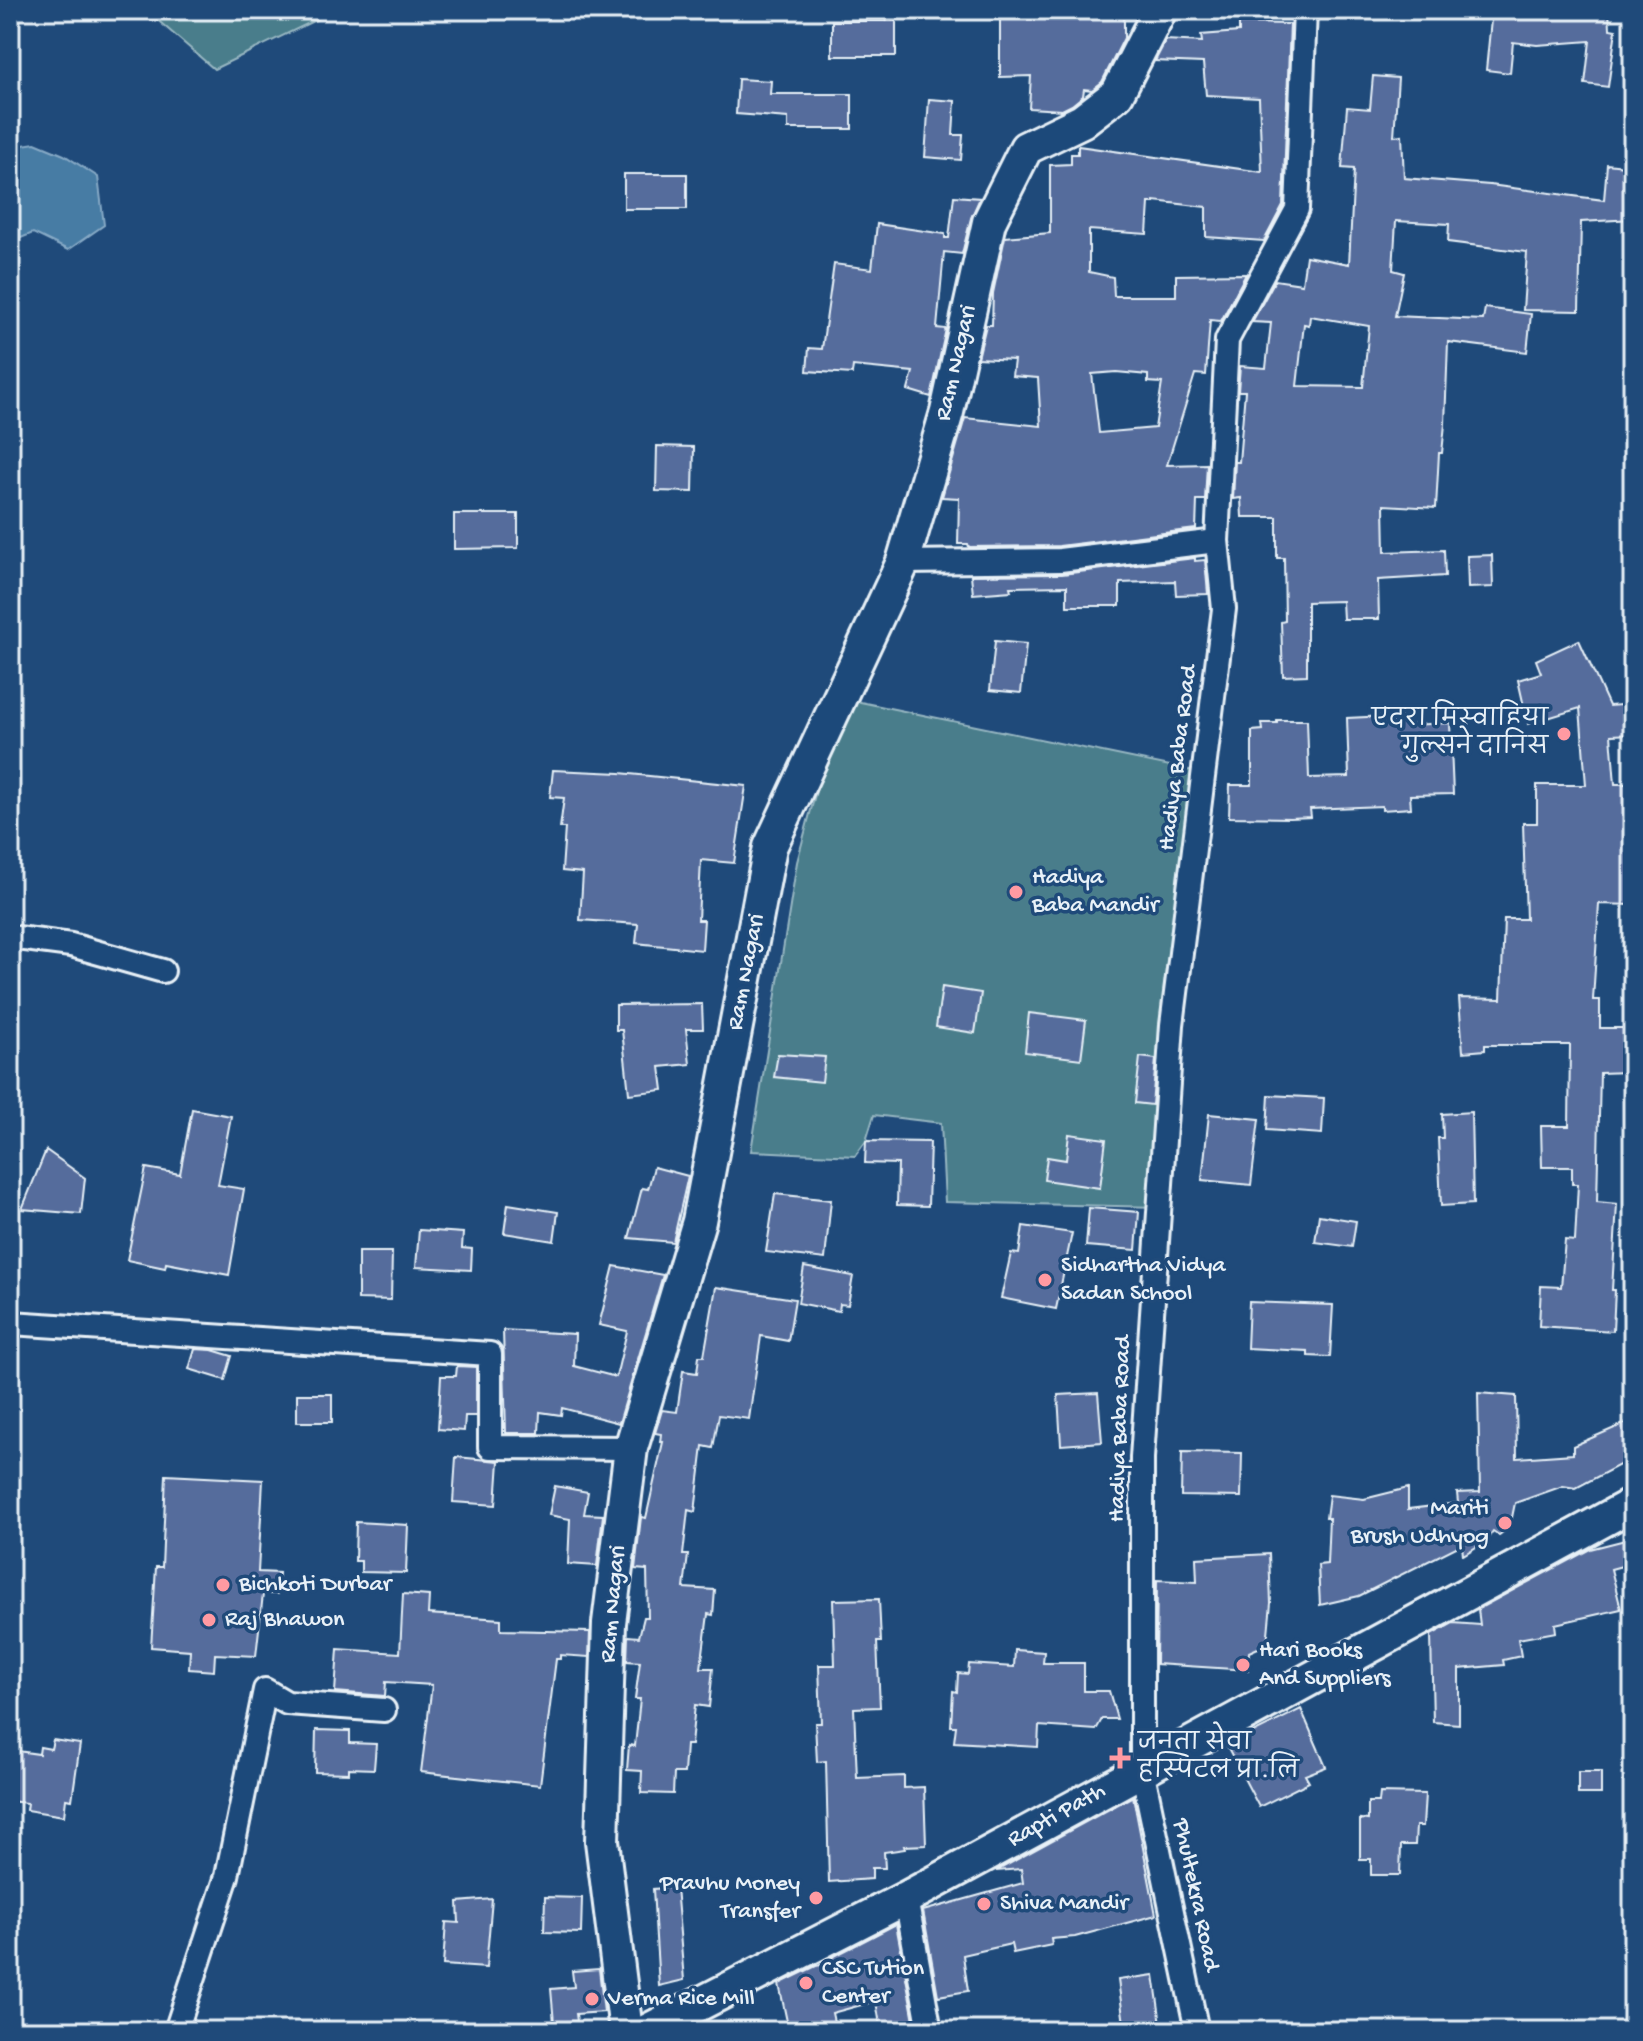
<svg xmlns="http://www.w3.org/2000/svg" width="1643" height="2041" font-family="'Gochi Hand','Playpen Sans Deva',sans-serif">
  <rect width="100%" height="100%" fill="#1f4a7a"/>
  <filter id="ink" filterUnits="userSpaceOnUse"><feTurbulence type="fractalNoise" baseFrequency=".0125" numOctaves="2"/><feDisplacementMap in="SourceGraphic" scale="16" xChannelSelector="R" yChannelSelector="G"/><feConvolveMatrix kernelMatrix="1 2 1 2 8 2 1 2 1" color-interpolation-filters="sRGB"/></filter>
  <g filter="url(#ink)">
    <g fill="#487d8b" stroke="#98b7c2" stroke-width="2">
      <path d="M146,10H336L214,69Z"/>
      <path d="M841,698L1204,773L1159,1207L945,1202L941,1123L874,1115L866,1141L855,1156L751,1151L797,862Z"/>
    </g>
    <path fill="#477ba4" stroke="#87aac6" stroke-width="2" d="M35,143L64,155L98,177L104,225L68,250L33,233L11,242C14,210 11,178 16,146Z"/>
    <g fill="#556c9c" stroke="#e8f1f8" stroke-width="2" fill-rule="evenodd">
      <path d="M1000,10H1124V38L1102,82L1092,90L1084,89L1083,96L1072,105L1062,110L1029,108L1031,76L1000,77Z"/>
      <path d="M1492,10H1609L1610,29L1616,30L1608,87L1585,84L1590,41L1537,45L1513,42L1510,73L1486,70Z"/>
      <rect x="832" y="21" width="64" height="35"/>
      <path d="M1239,23L1290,24L1283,205L1264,241L1206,237V207L1154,201V203H1149L1147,234L1089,230V272L1113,277L1114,296H1176V275L1246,274L1221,321L1210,320L1206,375L1195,374L1167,465L1207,464L1205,500H1197L1196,529L1059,546L969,547L968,544H958L959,498L942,497L965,418L1041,426L1038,378L1012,376L1014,360L978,358L986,325H992L993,293L1005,237L1050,233V165L1071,164V154H1078V146L1262,172L1259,98L1206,95L1203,63L1155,61L1166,40L1202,42L1201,35L1239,32ZM1116,372L1148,375V382L1162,383L1155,428L1099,433L1092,374Z"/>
      <path d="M1373,76L1398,78L1394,136L1402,135L1404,178L1490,185L1604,200L1607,164L1633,167V219L1581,222L1579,311L1523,310L1527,252L1448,242L1449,224L1396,221L1393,270L1404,273L1395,316L1483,320L1485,308L1531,314L1527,352L1448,342L1445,424L1442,453H1439L1436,508L1384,505L1385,552L1444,550L1445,576L1378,580L1379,619H1343L1342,601L1307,602V675L1283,676L1281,622L1285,621L1284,558H1277V517H1242L1241,498L1233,499L1235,462H1239L1245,391H1238L1240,366L1266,368L1271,323L1252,322L1275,280L1302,284L1306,256L1349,264L1354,169L1342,168L1347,107L1370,109ZM1310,316L1369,326L1363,387L1297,386L1304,324L1309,325Z"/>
      <path d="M738,79L771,81L770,94H852V129H788V118L736,114Z"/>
      <path d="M929,99L955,101L953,135H963L961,160L925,157Z"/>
      <rect x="624" y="174" width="63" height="35"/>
      <path d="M954,196L980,198L971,218L962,254L944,252L937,328L946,329L931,397L908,390L913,372L853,366L852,374L807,371L809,348L822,349L834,264L872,269L877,224L945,234V238H949Z"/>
      <path d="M657,446L694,447L693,492L656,491Z"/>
      <path d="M454,514H518V548L454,549Z"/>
      <path d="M1492,555L1493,587L1468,588L1467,556Z"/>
      <path d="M1195,558V561L1205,560L1208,594L1176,595L1175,581L1120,583V606H1067V586L1010,587L1011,591L973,594L971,575L1062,574Z"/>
      <path d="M1579,640L1609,706L1633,704V734L1611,735L1615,784H1633V905L1599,904L1593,1000H1600V1028H1628L1627,1072L1600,1073L1597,1202L1617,1204L1612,1290H1615L1613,1331L1539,1326L1541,1286L1561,1287L1565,1240L1575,1241L1578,1184H1572V1167H1542L1541,1126H1569L1570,1045H1485V1050L1463,1052L1459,998L1501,999L1504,919H1526L1523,823H1537V785H1586L1580,708L1528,724L1518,680L1541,673L1536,660Z"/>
      <path d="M995,641L1026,644L1021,693L990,690Z"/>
      <path d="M1407,715L1408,725L1450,723L1453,794L1410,795L1411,808L1382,810V806L1310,809L1311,817L1290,818L1229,817L1230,785H1252V731L1263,730L1262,723H1277V720H1307L1309,778L1349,777L1347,718Z"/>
      <path d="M553,770L620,773L746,786L734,863L701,860L698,920H704L702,950L636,943L638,924L580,920L583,873L562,871L565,828H560L564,798L550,797Z"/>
      <path d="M942,987L981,993L975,1033L936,1027Z"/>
      <path d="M702,1004L703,1029H686L690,1064L660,1067L663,1090L629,1094L622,1030H616V1005Z"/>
      <path d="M1029,1013L1086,1020L1081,1059L1025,1052Z"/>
      <path d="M778,1054L825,1057L822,1082L774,1077Z"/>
      <path d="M1140,1057L1156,1059L1152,1105L1135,1103Z"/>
      <path d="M1269,1095L1324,1098L1322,1134L1267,1130Z"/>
      <path d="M192,1109L231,1116L218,1185L244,1189L229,1275L166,1263L165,1268L127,1260L146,1168L180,1174Z"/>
      <path d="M1471,1112L1473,1204L1441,1206L1438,1138H1443L1442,1114Z"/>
      <path d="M1209,1114L1259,1119L1251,1185L1202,1180Z"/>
      <path d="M1069,1134L1106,1139L1100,1188L1044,1180L1047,1157L1066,1160Z"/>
      <path d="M866,1141L930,1142L928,1206L897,1205L898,1164L865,1163Z"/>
      <path d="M46,1150L85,1178L81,1214L22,1209Z"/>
      <path d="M654,1167L688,1176L673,1242L629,1238L642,1188L648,1189Z"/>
      <path d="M775,1194L831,1200L825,1259L766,1252Z"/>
      <path d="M508,1204L558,1212L554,1241L504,1233Z"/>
      <path d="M1089,1208L1139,1212L1136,1250L1086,1246Z"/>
      <path d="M1319,1215L1356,1221L1352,1247L1315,1242Z"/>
      <path d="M1023,1226L1072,1233L1056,1309L1001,1298L1011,1253L1019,1254Z"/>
      <path d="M419,1230L463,1233L462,1248L472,1249L471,1270L416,1267Z"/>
      <path d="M358,1252H392L391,1300L358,1299Z"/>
      <path d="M614,1266L663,1275L619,1423L562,1408L561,1415L540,1412L539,1433H506L503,1330L575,1334L574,1366L616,1377L627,1331L599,1325Z"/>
      <path d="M804,1267L853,1276L848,1305L840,1304L839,1311L798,1303Z"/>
      <path d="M716,1287L795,1299L788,1341L761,1336L749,1419L719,1415L713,1448L703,1446L695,1512L688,1510L683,1555H688L684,1588L715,1590L713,1615L708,1614L701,1668H713L709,1707L695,1705L691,1745H686L684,1773H674L673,1794L641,1793L642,1771L627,1770L629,1745L635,1746L640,1699H635L640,1662L627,1661L628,1636L639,1637L644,1617H648L647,1570L635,1569L641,1517L646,1518L663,1442H660L661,1434L655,1433L662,1410L677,1412L683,1371L697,1373L699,1356H704Z"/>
      <path d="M1249,1302L1333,1305L1330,1357L1308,1356V1351L1247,1348Z"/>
      <path d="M195,1349L212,1350L232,1356L225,1380L189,1369Z"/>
      <path d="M457,1366L476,1367V1416H465L464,1431L438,1429L441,1376H456Z"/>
      <path d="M1098,1393L1102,1442L1061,1445L1058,1395Z"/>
      <path d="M1478,1393L1516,1396L1517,1458L1573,1454V1446L1633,1420V1458L1576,1488L1563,1486L1515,1503L1510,1527L1499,1535L1493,1531L1486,1541L1463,1555L1462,1544L1359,1596L1320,1605L1318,1565L1327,1564L1329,1518H1326L1329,1495L1364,1499L1408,1488V1509L1458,1503L1457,1493L1480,1492Z"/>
      <rect x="297" y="1394" width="35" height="28"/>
      <path d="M1182,1452L1242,1453L1241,1497L1181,1496Z"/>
      <path d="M456,1457L499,1461L496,1505L453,1502Z"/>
      <path d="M166,1475L263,1480L258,1572L279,1573L277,1594H263L256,1656L215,1654L214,1671L189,1669L190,1650L151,1647L156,1567H162Z"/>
      <path d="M555,1486L588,1492L584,1514L603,1515L597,1566L568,1564L570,1519L549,1515Z"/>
      <path d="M356,1522L408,1525L406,1573L361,1572V1561H355Z"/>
      <path d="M1633,1538V1563L1611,1569L1621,1609L1555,1624L1556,1632L1518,1639L1521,1656L1503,1660L1504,1665L1459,1669V1724L1433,1722L1431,1635L1453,1623L1480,1625L1478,1609L1590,1549Z"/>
      <path d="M1269,1554L1271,1603L1267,1644L1249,1652L1248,1670L1156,1664L1157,1580L1197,1582L1196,1558Z"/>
      <path d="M403,1594L429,1596L428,1614L501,1619V1630L590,1632L589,1657L560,1655V1659H556L540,1785L421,1772L432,1685L386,1682L385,1696L335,1692L338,1649L400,1653Z"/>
      <path d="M879,1599L881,1642H877L880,1707L854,1708L857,1778L904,1776V1788L924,1787L926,1845L904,1846L905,1849L884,1852L885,1868H872V1879L829,1882L826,1761L817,1762L815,1723H821L819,1665H835L833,1600Z"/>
      <path d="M1015,1650L1044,1652L1043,1663H1084V1691H1109L1117,1719H1102L1096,1730L1039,1726L1038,1747L954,1742L956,1726H951L953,1691L957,1692L958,1673L968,1674L969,1664L1014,1667Z"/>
      <path d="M1301,1709L1326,1767L1305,1775L1309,1782L1259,1807L1227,1746Z"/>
      <path d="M316,1730L350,1731V1743L376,1744L374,1769L349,1768V1773L315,1772Z"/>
      <path d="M53,1740L80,1744L72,1800L66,1799L64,1816L26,1810L27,1803L10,1801V1750L39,1754L40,1747L51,1749Z"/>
      <rect x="1578" y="1772" width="23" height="22"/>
      <path d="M1380,1793L1425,1794L1423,1826H1416L1415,1845H1401L1400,1875H1371V1859H1360V1819L1368,1820V1802H1379Z"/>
      <path d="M1133,1796L1156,1915L1075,1937L1051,1939L1052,1945L1013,1953L1011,1944L963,1955L968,1991L938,1996L923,1911L1023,1883L1021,1869L996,1871Z"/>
      <path d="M676,1887L684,1980L659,1986L653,1889Z"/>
      <path d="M545,1897L582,1898L581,1933L544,1932Z"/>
      <path d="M492,1899L486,1968L443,1965L446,1922L459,1923L458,1902Z"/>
      <path d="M896,1924L916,2031H881L876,2001L832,2013L836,2031H789L779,1984L816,1966L826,1964L825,1961Z"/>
      <path d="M599,1969L604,2012L576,2014L577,2021L554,2023L551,1989L574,1987L572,1971Z"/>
      <path d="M1154,1975L1162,2031H1125L1118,1980Z"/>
    </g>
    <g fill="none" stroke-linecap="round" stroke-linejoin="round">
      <defs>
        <g id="street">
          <path d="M903,562L1060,560L1217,541"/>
          <path d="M10,937L71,945L163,971"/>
          <path d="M11,1323L490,1354V1447L631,1448"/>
          <path d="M906,1898L930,2031"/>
          <path d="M176,2031L227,1876L265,1690L287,1703L384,1710"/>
          <path d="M1197,2031L1142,1769V1458L1172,1025L1224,609L1217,541L1227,340L1297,209L1305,10"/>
        </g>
        <g id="secondary">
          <path d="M626,2031L602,1841L609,1623L631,1448L699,1221L770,847L903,562L947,412L989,222L1026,148L1082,121L1117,94L1160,10"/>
          <path d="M647,2031L906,1898L1633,1504"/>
        </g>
      </defs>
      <use href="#street" stroke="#e8f1f8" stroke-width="28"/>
      <use href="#secondary" stroke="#e8f1f8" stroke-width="38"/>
      <use href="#street" stroke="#1f4a7a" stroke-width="22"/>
      <use href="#secondary" stroke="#1f4a7a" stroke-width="32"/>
    </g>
  </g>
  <g fill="#ff9aa2" stroke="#1f4a7a" stroke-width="3">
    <circle cx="1564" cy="734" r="8"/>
    <circle cx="1016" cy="892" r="8"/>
    <circle cx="1045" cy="1280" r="8"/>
    <circle cx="1505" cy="1523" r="8"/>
    <circle cx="223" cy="1585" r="8"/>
    <circle cx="209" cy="1620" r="8"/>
    <circle cx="1243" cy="1665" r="8"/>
    <path d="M1116 1746h8v8h8v8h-8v8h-8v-8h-8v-8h8z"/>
    <circle cx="816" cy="1898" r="8"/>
    <circle cx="984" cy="1904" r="8"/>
    <circle cx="806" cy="1983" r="8"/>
    <circle cx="592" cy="1999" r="8"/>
  </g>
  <g text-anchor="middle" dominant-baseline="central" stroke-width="7" stroke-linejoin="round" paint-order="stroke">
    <g font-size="24" fill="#e8f1f8" stroke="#1f4a7a">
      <text transform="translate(957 363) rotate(-77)">Ram Nagari</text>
      <text transform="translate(1179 758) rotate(-83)">Hadiya Baba Road</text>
      <text transform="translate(747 972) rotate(-79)">Ram Nagari</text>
      <text transform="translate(1121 1429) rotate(-88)">Hadiya Baba Road</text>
      <text transform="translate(614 1604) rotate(-85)">Ram Nagari</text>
      <text transform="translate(1057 1816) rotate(-29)">Rapti Path</text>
      <text transform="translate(1195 1895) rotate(78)">Phultekra Road</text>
    </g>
    <g font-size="24" fill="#e8f1f8" stroke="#1f4a7a" text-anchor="start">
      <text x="1548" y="720" text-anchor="end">एदरा मिस्वाहिया<tspan x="1548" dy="28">गुल्सने दानिस</tspan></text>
      <text x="1032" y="878">Hadiya<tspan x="1032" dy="28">Baba Mandir</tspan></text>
      <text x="1061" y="1266">Sidhartha Vidya<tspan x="1061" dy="28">Sadan School</tspan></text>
      <text x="1489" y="1509" text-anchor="end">Mariti<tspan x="1489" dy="28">Brush Udhyog</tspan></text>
      <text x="239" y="1585">Bichkoti Durbar</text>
      <text x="225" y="1620">Raj Bhawon</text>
      <text x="1259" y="1651">Hari Books<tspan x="1259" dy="28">And Suppliers</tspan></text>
      <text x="1138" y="1744">जनता सेवा<tspan x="1138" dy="28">हस्पिटल प्रा.लि</tspan></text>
      <text x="800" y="1884" text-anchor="end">Pravhu Money<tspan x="800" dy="28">Transfer</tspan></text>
      <text x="1000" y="1904">Shiva Mandir</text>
      <text x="822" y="1969">CSC Tution<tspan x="822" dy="28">Center</tspan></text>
      <text x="608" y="1999">Verma Rice Mill</text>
    </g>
  </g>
  <rect width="1643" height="2041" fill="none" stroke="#1f4a7a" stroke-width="40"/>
  <rect x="20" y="20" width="1603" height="2001" fill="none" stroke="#e8f1f8" stroke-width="3" filter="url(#ink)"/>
</svg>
